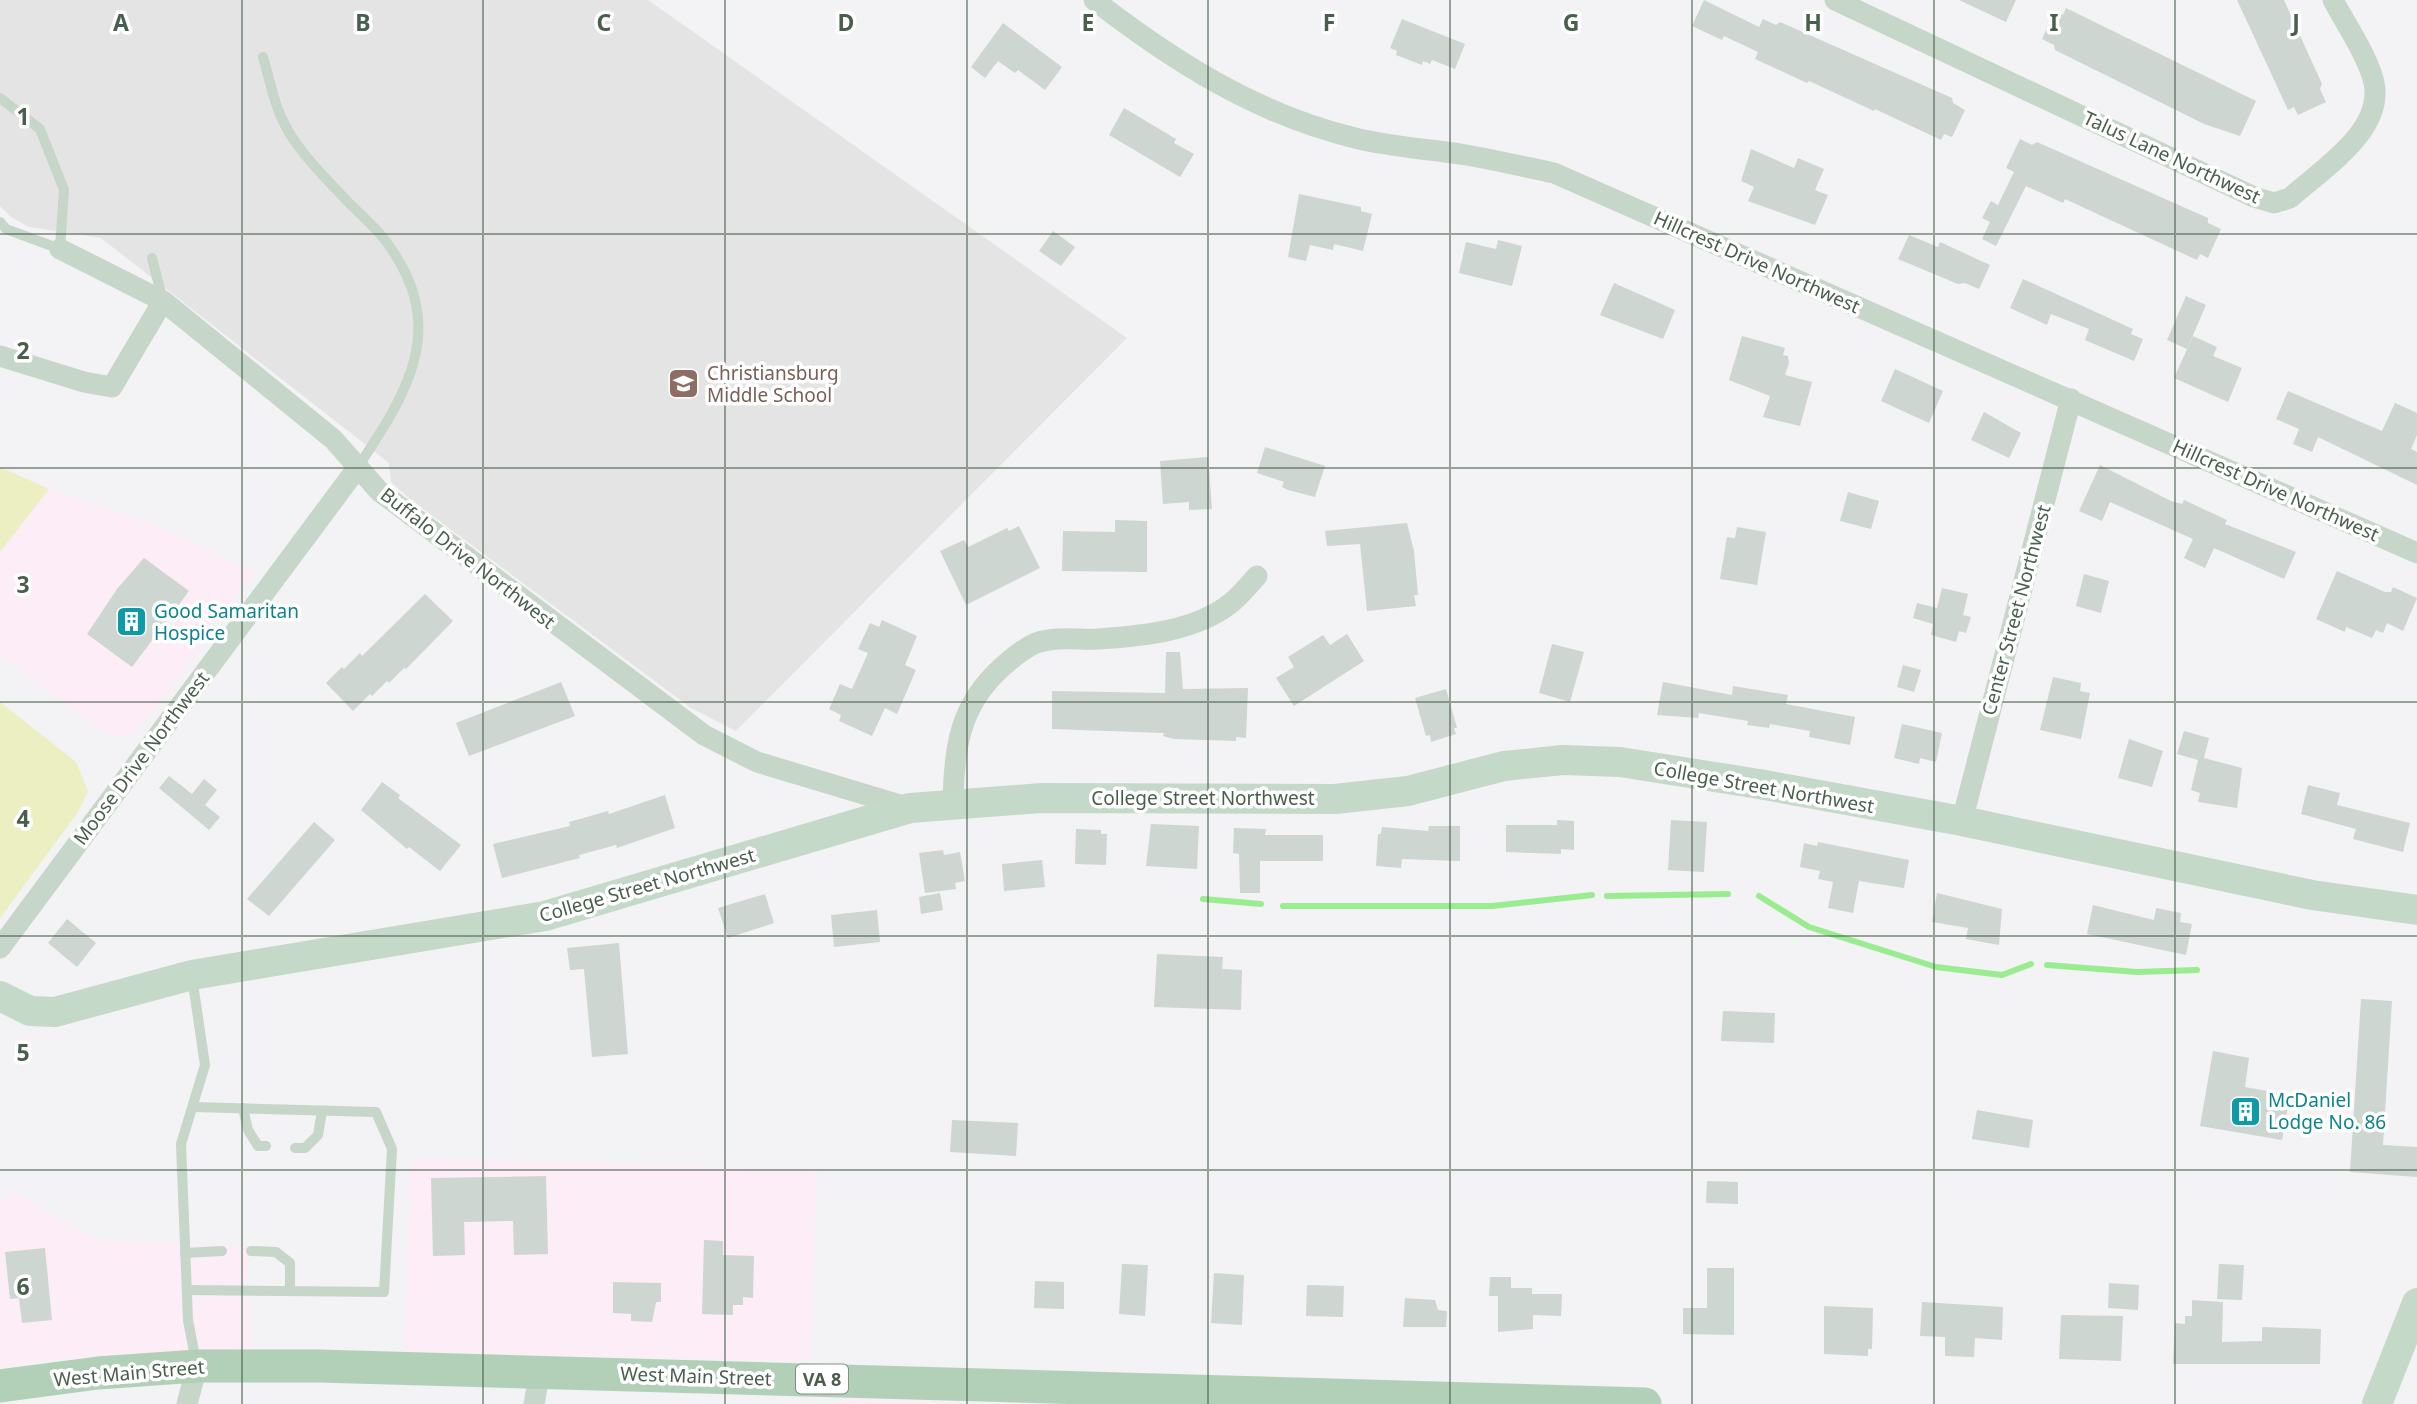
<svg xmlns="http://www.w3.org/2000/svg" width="2417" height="1404" font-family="'Noto Sans',sans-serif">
  <rect width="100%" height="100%" fill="#f3f2f4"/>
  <g fill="#fcedf6">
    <path d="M49,489L139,519L198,544L254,573L149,717L129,734L119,737L102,732L0,654V552Z"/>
    <path d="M411,1159L817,1170L809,1361L405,1351Z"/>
    <path d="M11,1190L98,1241L247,1246L251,1348L72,1357L0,1367V1202Z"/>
    <path d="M843,1398L979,1402L839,1404Z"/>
  </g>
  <path fill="#e4e4e5" d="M0,0H648L1127,338L736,731L691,708L410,499L391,482L389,463L101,238L29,227L11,217L0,206Z"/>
  <g fill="#ecefc2">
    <path d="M0,467L49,489L0,552Z"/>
    <path d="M0,702L76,762L88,791L78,812L0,918Z"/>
  </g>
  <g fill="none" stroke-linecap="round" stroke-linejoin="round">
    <g stroke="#9aec90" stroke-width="6">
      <path d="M1607,896L1728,894"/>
      <path d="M1759,896L1809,927L1936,967L2002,975L2031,964"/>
      <path d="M1203,899L1261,904"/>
      <path d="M1283,906H1492L1592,895"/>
      <path d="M2047,965L2137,972L2197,970"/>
    </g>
  </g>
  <g fill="#ced6d1">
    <path d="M1704,0L1759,27L1763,19L1776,25L1780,22L1952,98L1953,103L1965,110L1952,137L1944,134L1941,140L1875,109L1874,111L1809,81L1807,83L1755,59L1758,52L1724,36L1722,40L1692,26Z"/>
    <path d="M1959,0H2016L2006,22Z"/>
    <path d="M2237,0H2284L2322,84L2320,89L2326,102L2298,115L2294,107L2288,110Z"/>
    <path d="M2066,8L2256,101L2240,136L2204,124L2055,50L2054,45L2042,39L2055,11L2063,15Z"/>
    <path d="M1402,19L1465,44L1455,69L1432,60L1430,64L1423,61L1422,65L1396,55L1397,51L1390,48Z"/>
    <path d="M1003,23L1062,67L1045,90L1018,70L1015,73L998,61L985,78L971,67Z"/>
    <path d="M1124,108L1176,139L1174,143L1194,154L1180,177L1109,135Z"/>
    <path d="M2020,139L2032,145L2037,142L2208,218V223L2221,229L2208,258L2200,254L2197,260L2065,199L2063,203L2026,186L1996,246L1982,239L1990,222L1982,218L1991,201L1998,205L2014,172L2006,168Z"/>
    <path d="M1751,149L1794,168L1798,158L1824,169L1815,190L1828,195L1815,225L1748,201L1754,187L1741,181Z"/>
    <path d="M1299,194L1361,207V211L1372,214L1363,251L1334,244L1333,250L1310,245L1306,261L1288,257Z"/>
    <path d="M1053,231L1075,247L1061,266L1039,251Z"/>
    <path d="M1909,235L1938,247L1940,242L1990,265L1979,289L1965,283L1958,284L1898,259Z"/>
    <path d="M1498,240L1522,246L1512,286L1459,273L1466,242L1496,249Z"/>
    <path d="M2023,279L2133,329L2131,334L2143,339L2134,361L2085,340L2089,329L2051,314L2047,325L2010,308Z"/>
    <path d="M1614,283L1675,310L1663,339L1600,315Z"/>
    <path d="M2186,296L2206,305L2187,349L2167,340Z"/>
    <path d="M1742,336L1785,348L1783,355L1788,356L1789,363L1785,375L1812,382L1800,426L1763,417L1770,396L1729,380Z"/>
    <path d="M2193,336L2217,347L2213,356L2242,368L2228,402L2174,378Z"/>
    <path d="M1895,369L1943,391L1929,423L1881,401Z"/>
    <path d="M2288,391L2382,431L2395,403L2417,413V435L2411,449L2417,452V485L2318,437L2312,452L2293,444L2299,429L2276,419Z"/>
    <path d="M1984,412L2021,433L2009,458L1971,440Z"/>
    <path d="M1265,447L1325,466L1315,497L1288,490L1282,487L1284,482L1257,473Z"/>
    <path d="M1208,457L1212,509L1189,510V502L1163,504L1160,461Z"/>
    <path d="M2100,465L2171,501L2182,504L2184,500L2227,520L2225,524L2296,552L2284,579L2214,548L2205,568L2184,558L2193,539L2110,502L2102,521L2079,511Z"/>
    <path d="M1848,492L1879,501L1871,529L1840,521Z"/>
    <path d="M1115,520L1147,521V572L1062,571L1063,531L1115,532Z"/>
    <path d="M1407,523L1414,551L1418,595H1414L1416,606L1367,611L1360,544L1327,546L1325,531Z"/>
    <path d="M1019,526L1040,568L966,605L940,551L964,540L968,547L1007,528L1009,531Z"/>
    <path d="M1737,527L1766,532L1757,585L1720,579L1727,537L1735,538Z"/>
    <path d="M144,558L189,591L132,667L87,634L117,589Z"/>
    <path d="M2337,571L2385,592H2391L2393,587L2417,598L2403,631L2387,623L2383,633L2376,630L2372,638L2346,627L2345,632L2316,619Z"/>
    <path d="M2084,574L2109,581L2101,613L2076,606Z"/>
    <path d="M1942,588L1968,594L1963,615L1971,617L1966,633L1959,631L1956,642L1931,635L1933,624L1913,618L1917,603L1937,608Z"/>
    <path d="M425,594L453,621L406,669L404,668L389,683L387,681L372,696L370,694L353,711L326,683L342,667L344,669L360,653L362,656Z"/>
    <path d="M882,620L917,636L905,665L916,670L897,714L885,708L872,736L839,721L841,715L829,709L840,684L852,689L868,653L858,649L870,623L879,627Z"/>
    <path d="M1347,634L1364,661L1294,706L1276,678L1294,667L1288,657L1323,635L1330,645Z"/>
    <path d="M1552,644L1584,652L1570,702L1539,693Z"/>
    <path d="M1166,652H1180L1183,689L1248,688L1246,738L1236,737V741L1174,739L1163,736L1164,733L1052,729V691L1165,693Z"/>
    <path d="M1903,665L1921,670L1914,692L1897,687Z"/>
    <path d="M2053,677L2081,683L2080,691L2090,693L2081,739L2040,730Z"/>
    <path d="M561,682L575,716L469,756L456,723Z"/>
    <path d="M1663,682L1732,695L1733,686L1788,695L1786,704L1855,717L1850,745L1809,737L1810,731L1770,724L1769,728L1747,725L1748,721L1699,713L1698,718L1657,715Z"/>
    <path d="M1446,689L1457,728H1454L1456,734L1431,742L1430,735L1426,736L1415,698Z"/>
    <path d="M1902,724L1942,733L1936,762L1920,758L1919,764L1894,758Z"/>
    <path d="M2184,731L2209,738L2204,758L2242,768L2237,808L2198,802L2200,793L2191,790L2198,760L2177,754Z"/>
    <path d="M2129,739L2163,751L2152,787L2118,778Z"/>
    <path d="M169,776L192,794L204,779L217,790L205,805L220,817L209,830L159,788Z"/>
    <path d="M382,782L400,795L398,798L461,845L440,871L409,847L407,849L361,810Z"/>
    <path d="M2308,785L2340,793L2337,805L2410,823L2403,852L2353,839L2356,829L2301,814Z"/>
    <path d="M665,795L675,828L617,848L616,845L579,855L580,858L502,878L493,844L570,826L569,822L608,811L609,814Z"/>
    <path d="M1557,820L1574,821V850L1561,849V854L1506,852V825H1557Z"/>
    <path d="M1671,820L1707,822L1704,872L1668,870Z"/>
    <path d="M314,822L335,840L269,916L247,899Z"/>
    <path d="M1151,824L1199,826L1197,869L1146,866Z"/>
    <path d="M1429,826H1460V861L1402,859L1401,868L1376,866L1378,834H1381L1382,827L1428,831Z"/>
    <path d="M1234,828L1266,829L1265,835H1323V861H1260V893H1240L1239,854L1233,853Z"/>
    <path d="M1076,829L1101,830V834H1107L1106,865L1075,864Z"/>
    <path d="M1818,842L1909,860L1904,888L1859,881L1853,913L1828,908L1833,882L1818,879L1820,871L1800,867L1804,843L1817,846Z"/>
    <path d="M943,850L944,855L960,852L965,881L955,883L956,889L925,893L919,853Z"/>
    <path d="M1042,860L1045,887L1004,891L1002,864Z"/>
    <path d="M940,893L943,910L921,914L919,897Z"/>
    <path d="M1937,893L2002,909L1999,945L1966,939L1968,928L1932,922Z"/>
    <path d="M765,894L774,923L728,938L718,908Z"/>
    <path d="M2093,905L2154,920L2156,908L2181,913L2180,922L2192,924L2186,955L2087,934Z"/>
    <path d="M877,910L880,942L834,947L831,915Z"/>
    <path d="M67,919L96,943L77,967L48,943Z"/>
    <path d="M619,943L628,1054L592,1057L584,969L570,970L567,948Z"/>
    <path d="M1157,954L1223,957L1222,969L1242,970L1241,1010L1154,1007Z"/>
    <path d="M2361,999L2392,1001L2383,1145L2417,1147V1177L2350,1172Z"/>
    <path d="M1723,1011L1775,1013L1774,1043L1721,1041Z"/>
    <path d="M2213,1051L2249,1058L2245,1087L2290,1095L2282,1140L2200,1126Z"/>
    <path d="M1977,1110L2033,1120L2029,1148L1972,1139Z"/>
    <path d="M952,1120L1018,1123L1016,1156L950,1152Z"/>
    <path d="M546,1176L548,1254L514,1255L513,1221L464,1222L465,1255L433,1256L431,1178Z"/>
    <path d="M1707,1181L1738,1182V1204L1706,1203Z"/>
    <path d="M704,1240L723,1241V1255L754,1256L753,1298L743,1297V1305H733V1315L702,1314Z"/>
    <path d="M45,1248L52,1320L22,1323L19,1298L10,1299L5,1252Z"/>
    <path d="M1122,1264L1148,1265L1145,1316L1119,1314Z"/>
    <path d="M2219,1264L2244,1265L2242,1300L2217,1299Z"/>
    <path d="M1707,1268H1734V1335L1683,1334V1308H1707Z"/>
    <path d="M1214,1273L1244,1275L1242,1325L1211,1323Z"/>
    <path d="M1490,1277H1511V1288H1532V1294H1562L1561,1316L1533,1315V1329L1498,1332V1296H1489Z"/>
    <path d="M1035,1281L1064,1282V1309L1034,1308Z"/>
    <path d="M613,1282L661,1283V1302H656L652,1322L631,1321V1314L613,1313Z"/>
    <path d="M2109,1283L2139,1285L2138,1310L2108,1308Z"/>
    <path d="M1307,1285L1344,1286L1343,1317L1306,1316Z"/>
    <path d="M1405,1298L1435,1300L1438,1310L1447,1311L1446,1327H1403Z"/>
    <path d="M2192,1300L2223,1302L2222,1342L2262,1341V1327L2321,1329L2320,1364H2173L2175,1323L2185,1324V1316H2192Z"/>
    <path d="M1922,1302L2003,1307L2002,1340L1975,1338L1974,1357L1945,1356V1337L1920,1336Z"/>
    <path d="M1824,1306L1873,1308L1872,1349H1868V1356L1824,1354Z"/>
    <path d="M2061,1315L2123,1316L2121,1361L2059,1359Z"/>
  </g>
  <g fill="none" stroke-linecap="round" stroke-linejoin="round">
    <g stroke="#c6d6c8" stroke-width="10">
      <path d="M263,57C269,77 273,100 282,119C296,150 325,177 348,202C360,214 374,226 385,240C450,326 409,390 358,467"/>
      <path d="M0,98L40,129L64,190L60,249L6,229L0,222"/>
      <path d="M152,258L163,301"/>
      <path d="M192,977L205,1065L181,1144L188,1320L196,1362"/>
      <path d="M243,1108L248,1130L258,1146H266"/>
      <path d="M295,1148H305L318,1135L322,1111"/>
      <path d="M251,1251L276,1252L290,1263V1291"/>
      <path d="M185,1253L222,1251"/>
      <path d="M187,1290L384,1292L392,1149L376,1112L194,1107"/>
    </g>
    <g stroke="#c6d6c8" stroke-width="21">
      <path d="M1094,0C1173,61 1256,114 1355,138C1391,147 1429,149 1466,155C1495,160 1525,167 1554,173L2417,553"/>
      <path d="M1835,0L2254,197L2274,203L2290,198C2322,169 2384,131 2374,83C2369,58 2345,23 2333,0"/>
      <path d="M60,249L163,301L333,439L379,491L704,735L757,762L910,808"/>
      <path d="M0,356L84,382L112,387L163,301"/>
      <path d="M953,803C954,749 959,706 1001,668C1011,659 1024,648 1036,643C1057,636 1078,640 1099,639C1143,636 1196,631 1231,603C1241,595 1249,585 1257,576"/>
      <path d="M1962,821L2071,399"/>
      <path d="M0,948L358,467"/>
      <path d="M187,1404L197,1366"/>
      <path d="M534,1404L540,1371"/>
    </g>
    <g stroke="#c5d9c9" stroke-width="30">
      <path d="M0,996L30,1011L55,1012L192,975L545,916L910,808L1042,798L1335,799L1408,791L1504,766L1563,760L1620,762L1759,784L1962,821L2312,895L2417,910"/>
      <path d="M2377,1404L2417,1303"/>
    </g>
    <path stroke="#b2cfb7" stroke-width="33" d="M0,1386L98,1373L197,1366H319L1645,1404"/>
  </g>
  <path fill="none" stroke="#495f4d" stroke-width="2" stroke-opacity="0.55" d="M242,0V1404M483,0V1404M725,0V1404M967,0V1404M1208,0V1404M1450,0V1404M1692,0V1404M1934,0V1404M2175,0V1404M0,234H2417M0,468H2417M0,702H2417M0,936H2417M0,1170H2417"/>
  <defs>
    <symbol id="school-square" viewBox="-11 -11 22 22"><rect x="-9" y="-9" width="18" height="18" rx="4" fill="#8d6e63" stroke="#fff"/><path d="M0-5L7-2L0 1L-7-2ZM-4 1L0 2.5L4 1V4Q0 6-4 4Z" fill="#fff"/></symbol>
    <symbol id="building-square" viewBox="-11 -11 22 22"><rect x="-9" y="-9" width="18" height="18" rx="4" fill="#0f9aa8" stroke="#fff"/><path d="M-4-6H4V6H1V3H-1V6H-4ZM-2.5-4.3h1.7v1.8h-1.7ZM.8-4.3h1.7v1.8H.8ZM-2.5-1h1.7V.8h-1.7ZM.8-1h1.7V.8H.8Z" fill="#fff"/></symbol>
  </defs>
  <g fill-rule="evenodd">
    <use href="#school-square" x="666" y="366" width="35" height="35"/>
    <use href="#building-square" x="114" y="604" width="35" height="35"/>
    <use href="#building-square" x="2228" y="1094" width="35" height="35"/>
  </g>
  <g text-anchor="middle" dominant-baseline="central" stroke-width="7" stroke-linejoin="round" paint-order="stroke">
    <rect fill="#fff" stroke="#808f82" stroke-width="2" x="796" y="1364.5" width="52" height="29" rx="5"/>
    <g font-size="18" font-weight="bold" fill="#495f4d">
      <text x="822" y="1379">VA 8</text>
    </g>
    <g font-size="19" fill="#495f4d" stroke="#fff">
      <text transform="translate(2172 157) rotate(25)">Talus Lane Northwest</text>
      <text transform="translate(1757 262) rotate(24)">Hillcrest Drive Northwest</text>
      <text transform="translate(2276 490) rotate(24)">Hillcrest Drive Northwest</text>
      <text transform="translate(468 558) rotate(38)">Buffalo Drive Northwest</text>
      <text transform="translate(2016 610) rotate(-75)">Center Street Northwest</text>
      <text transform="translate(141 758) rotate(-53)">Moose Drive Northwest</text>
      <text transform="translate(1764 787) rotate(10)">College Street Northwest</text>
      <text x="1203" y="798">College Street Northwest</text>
      <text transform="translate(647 885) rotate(-16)">College Street Northwest</text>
      <text transform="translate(129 1373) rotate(-5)">West Main Street</text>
      <text transform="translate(696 1376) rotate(2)">West Main Street</text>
    </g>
    <g font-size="19" fill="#785e54" stroke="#fff" text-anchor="start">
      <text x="707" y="373">Christiansburg<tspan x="707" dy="22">Middle School</tspan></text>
    </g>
    <g font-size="19" fill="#0d838f" stroke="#fff" text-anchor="start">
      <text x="154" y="611">Good Samaritan<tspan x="154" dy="22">Hospice</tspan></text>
      <text x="2268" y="1100">McDaniel<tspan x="2268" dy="22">Lodge No. 86</tspan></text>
    </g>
  </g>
  <g font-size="23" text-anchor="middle" font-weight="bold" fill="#495f4d" stroke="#fff" stroke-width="7" stroke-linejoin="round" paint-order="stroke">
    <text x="121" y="31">A</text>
    <text x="363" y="31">B</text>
    <text x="604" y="31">C</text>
    <text x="846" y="31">D</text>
    <text x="1088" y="31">E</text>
    <text x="1329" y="31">F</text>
    <text x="1571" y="31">G</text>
    <text x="1813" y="31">H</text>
    <text x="2054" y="31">I</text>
    <text x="2296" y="31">J</text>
    <text x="23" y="125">1</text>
    <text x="23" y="359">2</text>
    <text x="23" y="593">3</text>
    <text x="23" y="827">4</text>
    <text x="23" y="1061">5</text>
    <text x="23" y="1295">6</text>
  </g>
</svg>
